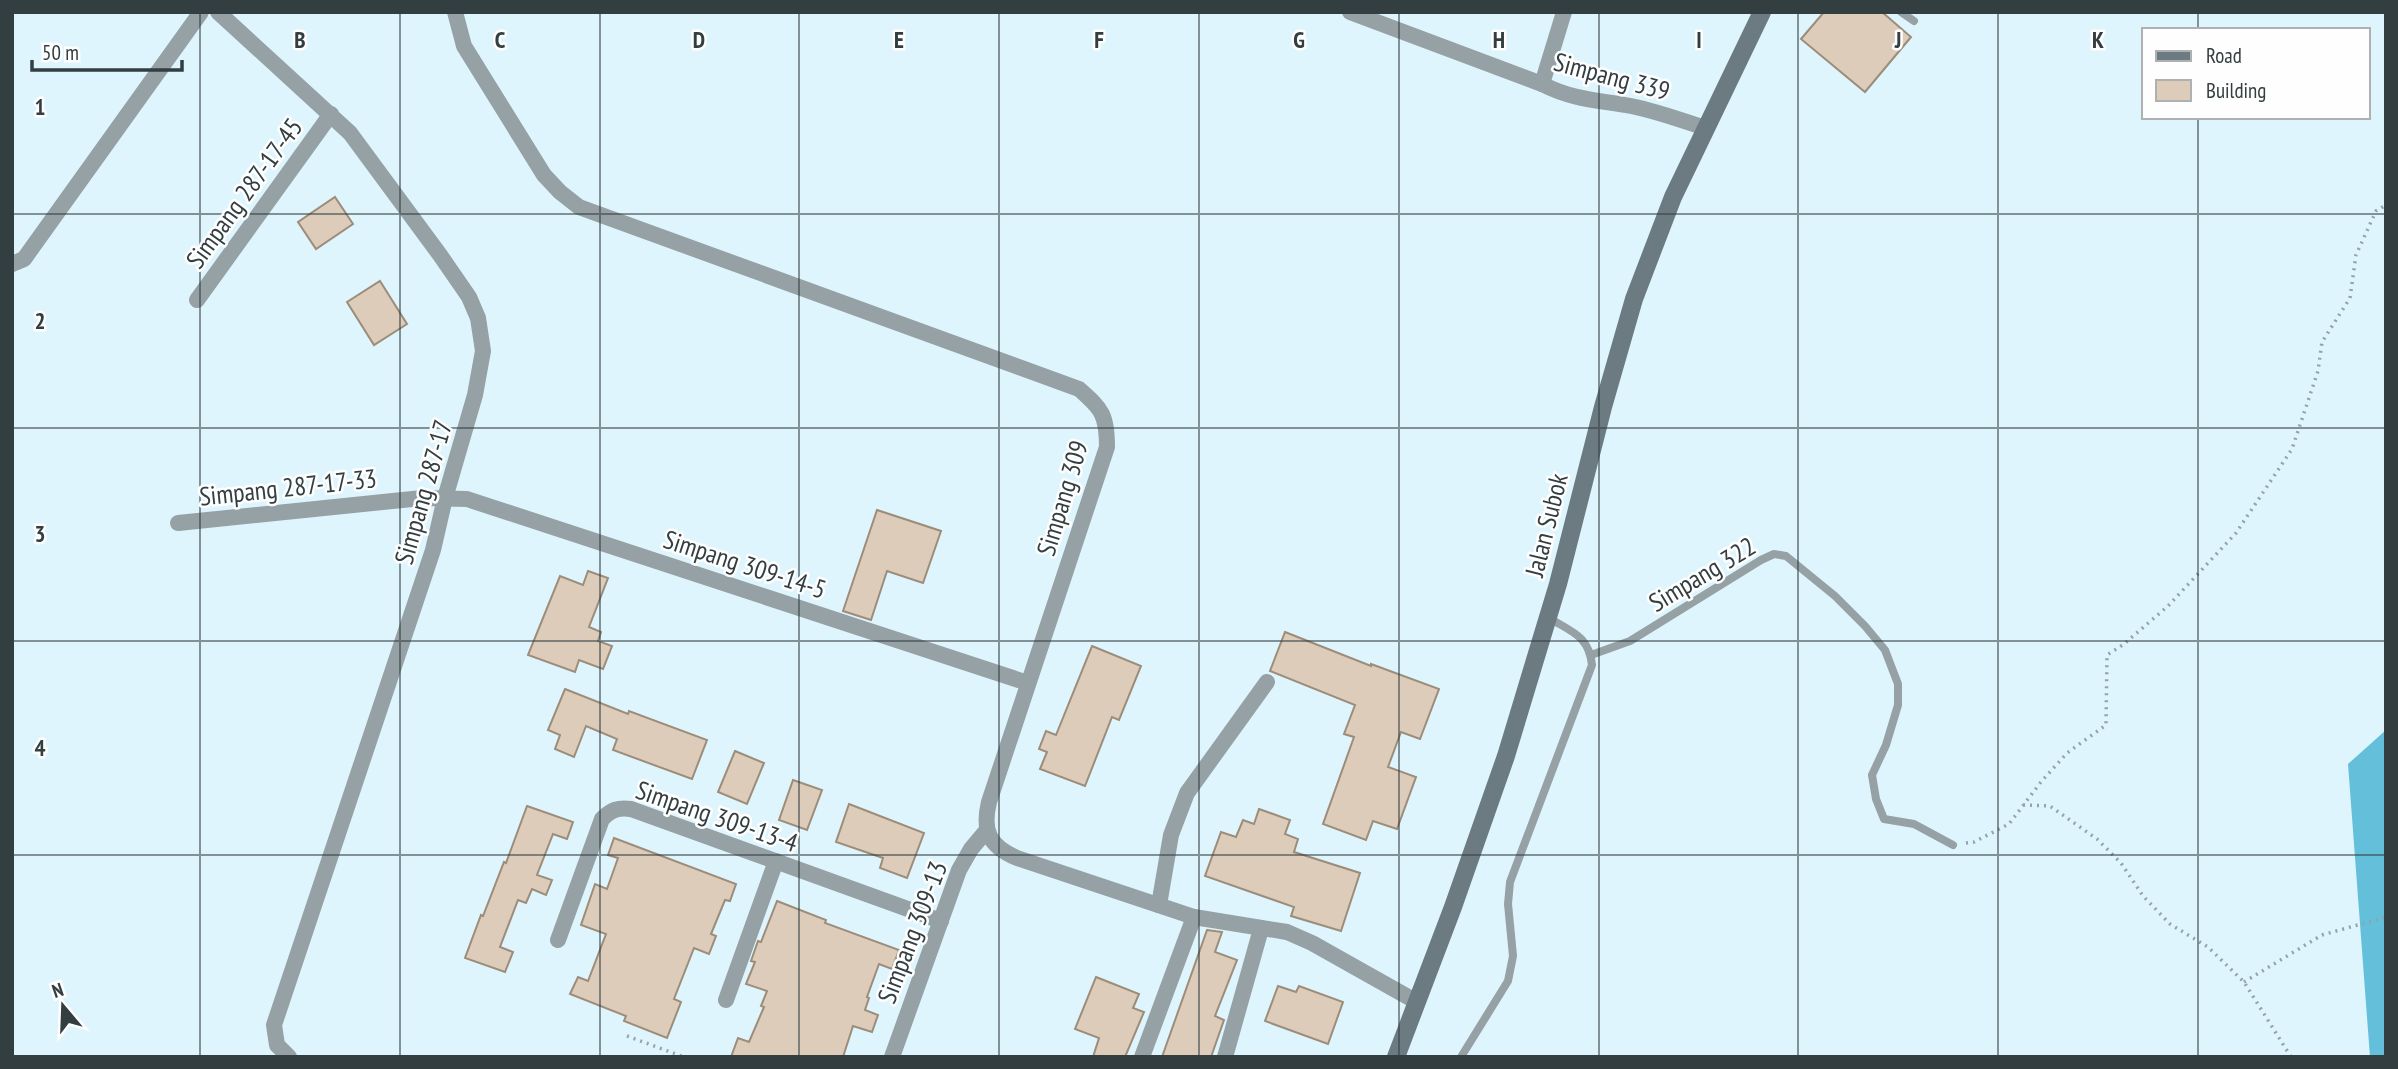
<svg xmlns="http://www.w3.org/2000/svg" width="2398" height="1069" font-family="'PT Sans Narrow',sans-serif">
  <rect width="100%" height="100%" fill="#dff5fd"/>
  <path fill="#64bfdb" d="M2386,730V1057H2370L2348,764Z"/>
  <g fill="#ddccba" stroke="#9c8d7b" stroke-width="2">
    <path d="M1824,12H1882L1911,37L1865,92L1801,39Z"/>
    <path d="M335,197L353,224L316,249L298,222Z"/>
    <path d="M380,281L407,324L374,345L347,302Z"/>
    <path d="M877,510L941,531L923,583L887,571L871,620L843,611Z"/>
    <path d="M588,571L608,578L589,627L601,632L598,641L612,646L603,669L579,660L575,672L528,655L560,576L583,585Z"/>
    <path d="M1285,632L1371,666V664L1439,689L1420,739L1401,732L1388,767L1416,777L1397,829L1373,821L1366,840L1323,824L1354,737L1344,734L1355,705L1270,671Z"/>
    <path d="M1092,646L1141,666L1119,720L1112,717L1085,786L1040,769L1047,752L1039,749L1046,731L1056,735Z"/>
    <path d="M565,689L628,714L629,711L707,740L692,779L613,750L617,739L586,726L574,757L555,749L560,735L548,730Z"/>
    <path d="M735,751L764,763L747,804L718,792Z"/>
    <path d="M793,780L822,790L807,830L779,820Z"/>
    <path d="M849,804L924,833L907,878L880,868L883,858L836,842Z"/>
    <path d="M527,806L573,822L567,839L553,834L537,875L552,880L546,895L532,889L526,903L518,900L500,947L513,952L505,972L465,958L481,915L483,916L504,862L506,863Z"/>
    <path d="M1259,809L1290,820L1285,834L1298,839L1294,852L1360,873L1341,931L1291,916L1294,907L1205,876L1221,832L1236,837L1243,820L1254,824Z"/>
    <path d="M614,838L736,884L730,901L725,900L711,934L716,936L709,954L694,948L674,999L681,1002L667,1038L624,1021L626,1016L570,994L578,977L588,981L606,934L581,925L595,884L607,889L618,858L608,855Z"/>
    <path d="M777,901L826,920L825,923L899,950L892,969L879,964L867,997L869,998L865,1010L878,1015L872,1032L853,1026L843,1057H731L738,1038L749,1042L764,1007L761,1006L767,991L746,984L755,962L751,961L758,941L761,942Z"/>
    <path d="M1207,930L1222,932L1215,952L1237,960L1215,1016L1224,1020L1211,1057H1162Z"/>
    <path d="M1096,977L1139,994L1133,1008L1144,1012L1125,1057H1093L1099,1038L1075,1029Z"/>
    <path d="M1278,986L1296,992L1299,986L1343,1002L1328,1044L1265,1021Z"/>
  </g>
  <g fill="none" stroke-linecap="round" stroke-linejoin="round">
    <g stroke="#92a3a9" stroke-width="3.5" stroke-dasharray="2 5" stroke-linecap="butt">
      <path d="M2023,805L2050,806L2097,839L2121,863L2143,896L2170,924L2208,947L2244,982L2291,1057"/>
      <path d="M1966,843L1974,842L2009,824L2041,782L2067,753L2106,725L2107,655L2124,644L2168,606L2236,533L2292,449L2318,371L2322,342L2350,298L2356,255L2376,211L2386,205"/>
      <path d="M2244,982L2322,935L2386,917"/>
      <path d="M627,1036L684,1057"/>
    </g>
    <g stroke="#96a1a5" stroke-width="8">
      <path d="M1901,12L1914,21"/>
      <path d="M1591,655L1630,641L1761,560L1774,554L1786,556L1835,596L1865,626L1885,650L1898,684V705L1886,745L1872,775L1876,799L1884,819L1914,824L1953,845"/>
      <path d="M1461,1057L1508,981L1513,956L1508,904L1510,882L1592,665C1589,636 1572,632 1549,618"/>
    </g>
    <g stroke="#96a1a5" stroke-width="16">
      <path d="M218,12L350,133L440,255L469,297L478,318L483,351L475,395L445,498L433,550L274,1025L277,1045L289,1057"/>
      <path d="M455,12L464,46L544,175L560,192L579,207L1079,389C1102,409 1107,415 1107,447L989,802C982,831 989,846 1017,858L1194,917L1287,932L1312,943L1417,1002"/>
      <path d="M1350,12L1542,84C1573,100 1598,100 1631,106C1656,111 1681,120 1705,128"/>
      <path d="M1542,84L1564,12"/>
      <path d="M12,264L24,259L201,12"/>
      <path d="M197,300L331,114"/>
      <path d="M178,523L422,498L467,499L1028,683"/>
      <path d="M1159,905L1171,835L1187,793L1267,682"/>
      <path d="M558,940L602,819C611,810 618,807 631,809L941,921"/>
      <path d="M726,1000L776,861"/>
      <path d="M892,1057L959,870L971,849L987,830"/>
      <path d="M1142,1057L1194,917"/>
      <path d="M1225,1057L1261,929"/>
    </g>
    <path stroke="#6b7b81" stroke-width="18" d="M1396,1057L1453,907L1506,756L1558,584L1603,407L1634,299L1673,197L1762,12"/>
  </g>
  <path fill="none" stroke="#333e41" stroke-width="2" stroke-opacity="0.55" d="M200,12V1057M400,12V1057M600,12V1057M799,12V1057M999,12V1057M1199,12V1057M1399,12V1057M1599,12V1057M1798,12V1057M1998,12V1057M2198,12V30M2198,117V1057M12,214H2386M12,428H2386M12,641H2386M12,855H2386"/>
  <g text-anchor="middle" dominant-baseline="central" stroke-width="5" stroke-linejoin="round" paint-order="stroke">
    <g font-size="26" fill="#333e41" stroke="#fefefe">
      <text transform="translate(1612 76) rotate(15)">Simpang 339</text>
      <text transform="translate(244 193) rotate(-54)">Simpang 287-17-45</text>
      <text transform="translate(288 487) rotate(-6)">Simpang 287-17-33</text>
      <text transform="translate(423 492) rotate(-74)">Simpang 287-17</text>
      <text transform="translate(1062 498) rotate(-73)">Simpang 309</text>
      <text transform="translate(1546 525) rotate(-76)">Jalan Subok</text>
      <text transform="translate(745 564) rotate(18)">Simpang 309-14-5</text>
      <text transform="translate(1702 574) rotate(-31)">Simpang 322</text>
      <text transform="translate(717 816) rotate(19)">Simpang 309-13-4</text>
      <text transform="translate(912 932) rotate(-69)">Simpang 309-13</text>
    </g>
  </g>
  <g font-size="23" text-anchor="middle" font-weight="bold" fill="#333e41" stroke="#fefefe" stroke-width="5" stroke-linejoin="round" paint-order="stroke">
    <text x="300" y="48">B</text>
    <text x="500" y="48">C</text>
    <text x="699" y="48">D</text>
    <text x="899" y="48">E</text>
    <text x="1099" y="48">F</text>
    <text x="1299" y="48">G</text>
    <text x="1499" y="48">H</text>
    <text x="1699" y="48">I</text>
    <text x="1898" y="48">J</text>
    <text x="2098" y="48">K</text>
    <text x="40" y="115">1</text>
    <text x="40" y="329">2</text>
    <text x="40" y="542">3</text>
    <text x="40" y="756">4</text>
  </g>
  <rect width="2398" height="1069" fill="none" stroke="#333e41" stroke-width="28"/>
  <rect x="2142" y="28" width="228" height="91" fill="#fefefe" stroke="#adb1b2" stroke-width="2"/>
  <rect x="2156" y="51" width="35" height="10" fill="#6b7b81" stroke="#adb1b2" stroke-width="2"/>
  <text x="2206" y="63" font-size="21" fill="#333e41">Road</text>
  <rect x="2156" y="80" width="35" height="21" fill="#ddccba" stroke="#adb1b2" stroke-width="2"/>
  <text x="2206" y="98" font-size="21" fill="#333e41">Building</text>
  <g transform="translate(63 1006) rotate(341)" stroke="#fefefe" stroke-width="5" paint-order="stroke">
  <path d="M0-5L12 26L0 18L-12 26Z" fill="#333e41"/>
  <text y="-10" font-size="19" font-weight="bold" text-anchor="middle" fill="#333e41">N</text>
  </g>
  <path d="M32 60v10h150v-10" fill="none" stroke="#333e41" stroke-width="3.5"/>
  <text x="42" y="60" font-size="21" fill="#333e41" stroke="#fefefe" stroke-width="5" paint-order="stroke">50 m</text>
</svg>
